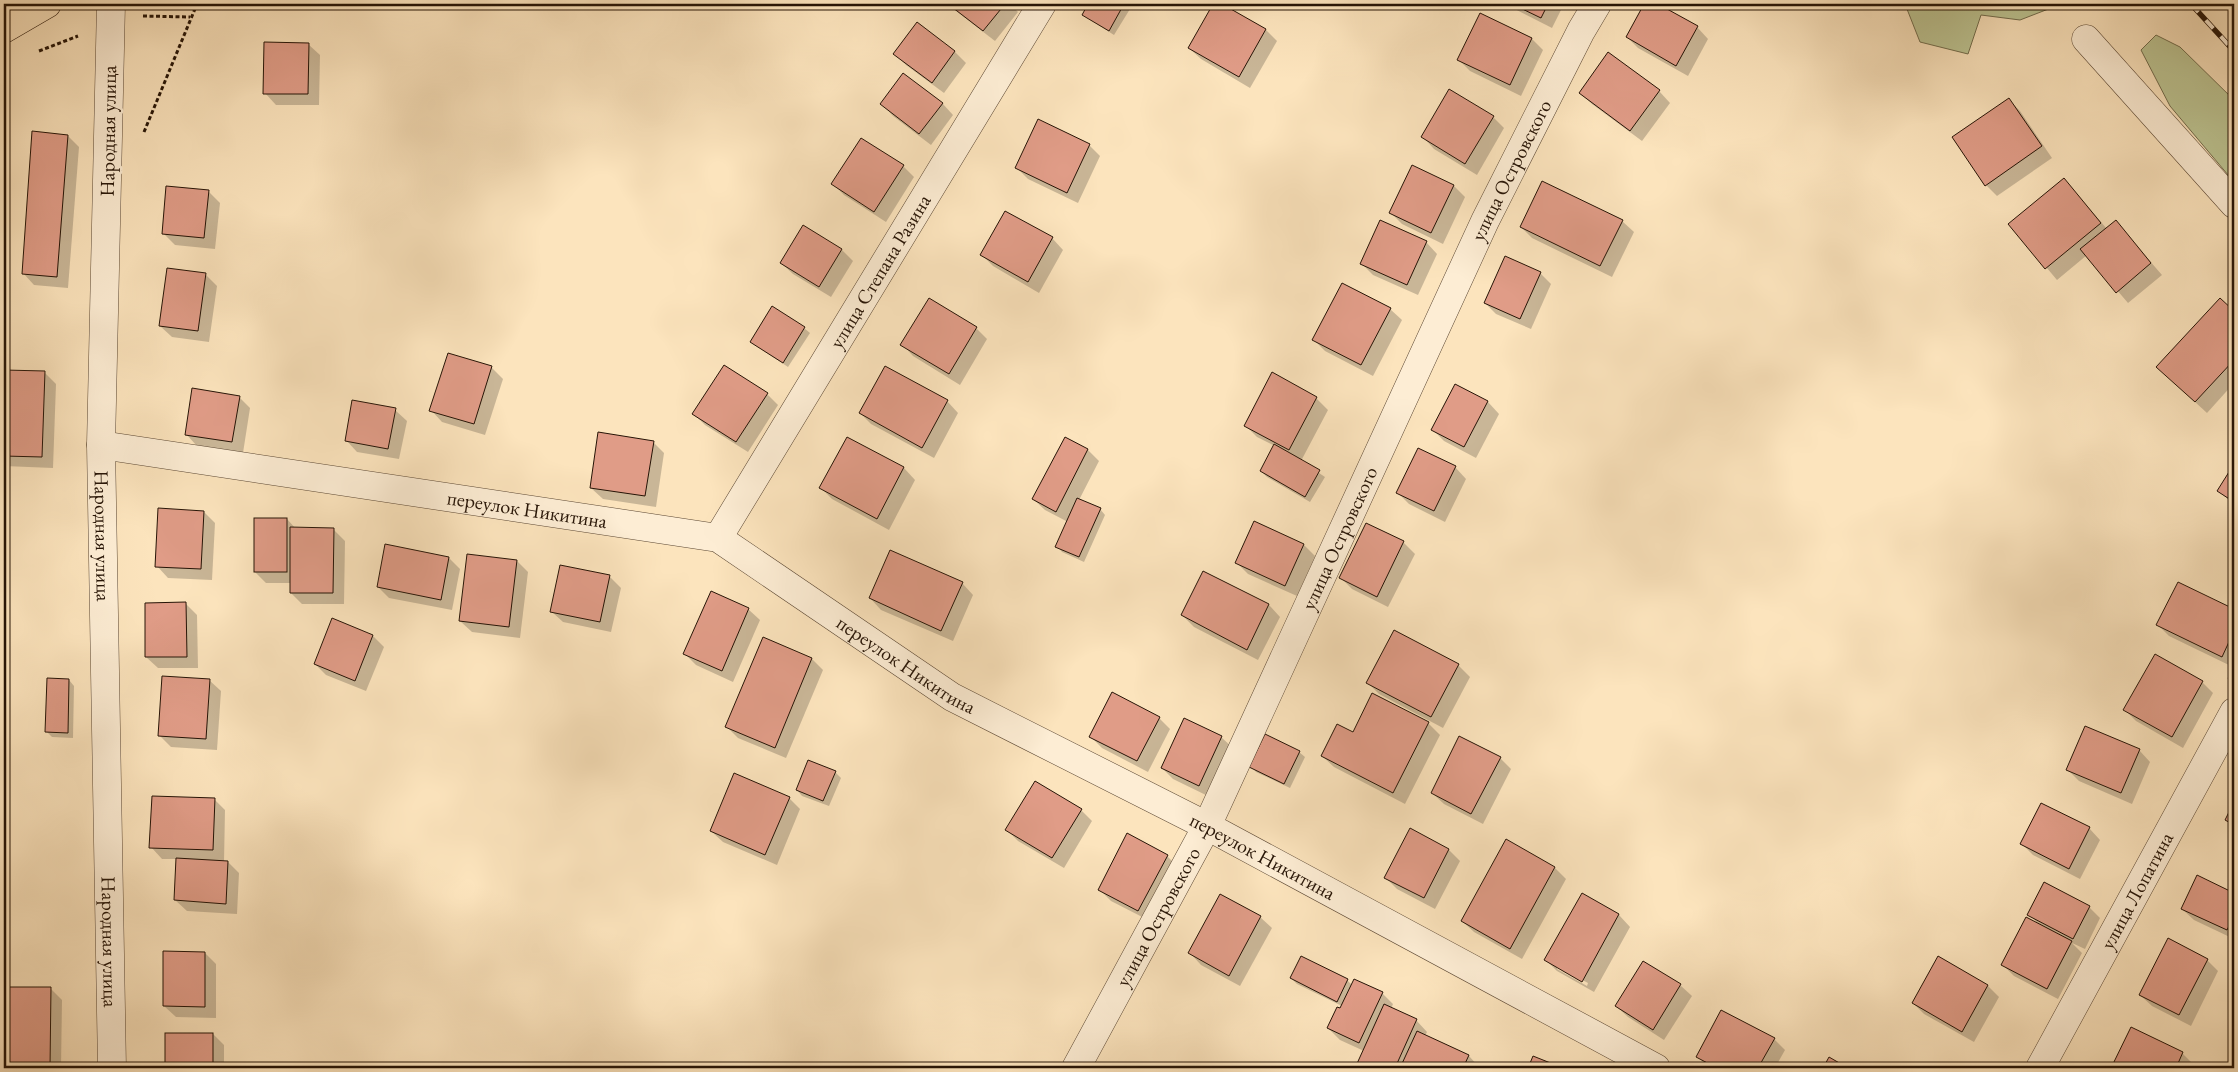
<svg xmlns="http://www.w3.org/2000/svg" width="2238" height="1072" font-family="'EB Garamond',serif">
  <rect width="100%" height="100%" fill="#fce4bd"/>
  <filter id="stains"><feTurbulence type="fractalNoise" baseFrequency=".004" numOctaves="4"/><feColorMatrix values="0 0 0 0 .2 0 0 0 0 .09 0 0 0 0 .02 0 0 0 .5 -.17"/></filter>
  <radialGradient id="worn" r=".72"><stop offset=".6" stop-color="#630" stop-opacity="0"/><stop offset="1" stop-color="#630" stop-opacity=".3"/></radialGradient>
  <g fill="#bdc593" stroke="#726c4c">
    <path d="M1905,4H2056L2051,8L2020,20L1981,15L1968,54L1920,42Z"/>
    <path d="M2156,35L2180,47L2234,100V182L2170,106L2141,50Z"/>
  </g>
  <g fill="#0003" fill-rule="evenodd">
    <path d="M947,4H1010L1018,12L995,41Z"/>
    <path d="M1090,4H1124L1130,9L1114,35L1083,15Z"/>
    <path d="M1214,4H1220L1266,30L1277,41L1250,88L1201,59L1189,48Z"/>
    <path d="M1505,4H1564L1552,28Z"/>
    <path d="M1645,4H1655L1697,27L1708,39L1688,76L1638,48L1627,37Z"/>
    <path d="M1699,4H1712L1708,9Z"/>
    <path d="M917,24L955,52L966,63L944,93L906,65L895,54Z"/>
    <path d="M1532,39L1543,50L1521,96L1470,71L1459,60Z"/>
    <path d="M308,44L320,55L319,105H276L265,93Z"/>
    <path d="M1659,91L1670,103L1642,141L1592,104L1580,93Z"/>
    <path d="M2009,100L2020,111L2052,158L1997,196L1986,185Z"/>
    <path d="M942,103L953,115L931,145L893,116L882,104Z"/>
    <path d="M1493,117L1504,128L1477,175L1434,149L1423,137Z"/>
    <path d="M68,136L79,147L68,288L34,285L23,273Z"/>
    <path d="M1089,145L1100,156L1078,203L1028,179L1017,168Z"/>
    <path d="M903,166L914,177L886,222L844,195L833,184Z"/>
    <path d="M1413,166L1454,186L1465,197L1443,244L1402,224L1391,213Z"/>
    <path d="M2064,179L2107,229L2116,222L2162,275L2128,303L2087,255L2057,280L2010,224Z"/>
    <path d="M208,191L220,203L215,249L175,245L164,234Z"/>
    <path d="M1622,221L1634,232L1612,277L1532,238L1521,227Z"/>
    <path d="M803,227L842,250L853,261L831,297L793,274L781,263Z"/>
    <path d="M1052,238L1063,250L1039,293L993,266L982,255Z"/>
    <path d="M1426,242L1437,254L1418,295L1373,275L1362,264Z"/>
    <path d="M1540,273L1551,284L1531,329L1496,314L1485,303Z"/>
    <path d="M205,274L217,286L209,342L172,337L160,326Z"/>
    <path d="M2220,300L2234,313V383L2207,413L2169,378Z"/>
    <path d="M1390,309L1402,320L1373,376L1325,351L1314,340Z"/>
    <path d="M804,328L810,333L788,367L751,342Z"/>
    <path d="M976,328L987,339L960,385L913,356L902,344Z"/>
    <path d="M491,367L503,379L485,435L442,422L431,410Z"/>
    <path d="M4,371L45,373L56,384L53,468L4,466Z"/>
    <path d="M1272,374L1316,398L1328,410L1301,461L1325,477L1310,502L1267,477L1261,471L1275,446L1257,437L1245,425Z"/>
    <path d="M1456,385L1488,402L1499,414L1476,458L1444,441L1433,430Z"/>
    <path d="M767,394L778,405L748,452L705,425L694,414Z"/>
    <path d="M239,397L250,408L243,453L197,446L186,434Z"/>
    <path d="M947,401L958,413L934,458L871,424L860,413Z"/>
    <path d="M395,410L407,421L399,459L357,452L346,440Z"/>
    <path d="M1066,438L1088,450L1099,461L1079,500L1100,509L1105,515L1084,562L1062,552L1057,546L1068,522L1045,510L1033,499Z"/>
    <path d="M847,439L904,468L915,480L889,530L832,499L821,488Z"/>
    <path d="M653,442L664,453L656,507L603,499L591,488Z"/>
    <path d="M2234,466V505L2219,491Z"/>
    <path d="M1455,467L1466,479L1445,522L1409,504L1398,493Z"/>
    <path d="M204,512L215,523L212,580L168,578L157,566Z"/>
    <path d="M287,519L296,529H333L345,541L344,604H302L291,593V583H266L255,572Z"/>
    <path d="M1255,523L1304,545L1315,556L1297,596L1248,574L1237,563Z"/>
    <path d="M1367,524L1403,542L1415,554L1388,607L1352,589L1341,578Z"/>
    <path d="M449,558L460,569L452,610L389,598L378,587Z"/>
    <path d="M517,561L528,572L520,638L472,632L460,621Z"/>
    <path d="M1204,572L1269,605L1280,617L1258,660L1194,627L1182,615Z"/>
    <path d="M609,576L621,588L611,632L563,622L551,611Z"/>
    <path d="M962,583L973,595L953,641L881,610L870,598Z"/>
    <path d="M2178,584L2234,611L2233,667L2169,636L2158,625Z"/>
    <path d="M186,604L197,615L198,668H158L146,657Z"/>
    <path d="M748,609L760,620L733,682L696,665L685,654Z"/>
    <path d="M1395,632L1458,665L1470,677L1443,728L1379,694L1368,683Z"/>
    <path d="M373,636L384,647L366,691L326,675L315,664Z"/>
    <path d="M764,639L812,659L823,670L786,758L738,738L727,727Z"/>
    <path d="M69,680L74,686L73,738L52,737L47,732Z"/>
    <path d="M209,680L221,691L217,750L171,747L160,736Z"/>
    <path d="M2202,682L2213,693L2183,748L2136,721L2125,710Z"/>
    <path d="M1159,718L1170,729L1148,772L1102,748L1091,737Z"/>
    <path d="M1428,723L1440,735L1405,804L1334,767L1322,756L1353,734Z"/>
    <path d="M1221,737L1233,748L1210,797L1173,779L1162,768Z"/>
    <path d="M2139,750L2150,762L2132,804L2079,781L2068,770Z"/>
    <path d="M1299,752L1305,757L1290,788L1256,772L1251,766Z"/>
    <path d="M1500,758L1511,769L1483,824L1444,804L1432,793Z"/>
    <path d="M835,772L841,778L829,806L802,796L797,790Z"/>
    <path d="M789,798L800,809L777,865L723,842L711,831Z"/>
    <path d="M214,799L225,810L224,862H228L239,873L237,914L187,911L175,900L178,859H162L151,847Z"/>
    <path d="M1081,810L1092,821L1064,868L1018,841L1007,830Z"/>
    <path d="M2089,828L2100,840L2080,879L2033,855L2022,844Z"/>
    <path d="M1410,830L1449,850L1460,861L1435,909L1397,889L1386,878Z"/>
    <path d="M1167,856L1178,867L1150,921L1111,901L1099,889Z"/>
    <path d="M1555,868L1566,879L1522,959L1474,932L1462,921Z"/>
    <path d="M2197,877L2234,894V939L2194,920L2182,909Z"/>
    <path d="M1583,895L1619,915L1630,927L1594,992L1557,971L1546,960ZM1557,966L1588,983L1587,986L1557,969Z"/>
    <path d="M2089,907L2100,918L2085,949L2072,943L2082,953L2058,999L2014,976L2003,965L2039,925L2029,914Z"/>
    <path d="M1260,917L1272,928L1240,986L1201,965L1190,953Z"/>
    <path d="M205,953L216,964V1018L176,1017L164,1006Z"/>
    <path d="M1302,957L1347,980L1352,985L1382,993L1393,1004L1391,1009L1416,1020L1427,1032L1425,1036L1469,1056L1480,1068H1357L1364,1051L1340,1040L1328,1028L1342,1006L1297,984L1291,978Z"/>
    <path d="M1938,957L1988,986L1999,997L1974,1042L1924,1014L1913,1003Z"/>
    <path d="M2207,960L2218,971L2191,1026L2152,1006L2140,995Z"/>
    <path d="M1680,985L1692,996L1664,1040L1628,1017L1616,1006Z"/>
    <path d="M5,988H50L62,1000L61,1068H4Z"/>
    <path d="M2131,1029L2182,1053L2194,1065L2192,1068H2112Z"/>
    <path d="M166,1034H213L224,1045V1068H167Z"/>
    <path d="M1774,1039L1785,1050L1775,1068H1709L1698,1057Z"/>
  </g>
  <g fill="#e09c87" stroke="#261406">
    <path d="M948,4H1005L983,31Z"/>
    <path d="M1088,4H1124L1109,31L1082,15Z"/>
    <path d="M1213,4H1222L1266,29L1239,77L1188,48Z"/>
    <path d="M1512,4H1548L1541,18Z"/>
    <path d="M1644,4H1658L1698,26L1676,66L1626,37Z"/>
    <path d="M1480,13L1532,38L1510,85L1457,60Z"/>
    <path d="M917,22L955,51L932,83L893,54Z"/>
    <path d="M264,42L309,43L308,94H263Z"/>
    <path d="M1608,52L1660,90L1630,131L1579,93Z"/>
    <path d="M903,73L943,103L919,134L880,104Z"/>
    <path d="M1449,89L1494,116L1465,164L1421,137Z"/>
    <path d="M2009,98L2042,146L1985,186L1952,137Z"/>
    <path d="M1038,119L1090,144L1067,193L1015,168Z"/>
    <path d="M32,131L68,135L57,277L22,274Z"/>
    <path d="M861,138L904,165L874,212L831,184Z"/>
    <path d="M1412,165L1454,185L1431,233L1389,213Z"/>
    <path d="M2064,178L2101,223L2045,269L2008,224Z"/>
    <path d="M1542,181L1623,220L1600,266L1520,227Z"/>
    <path d="M166,186L209,190L204,238L162,234Z"/>
    <path d="M1005,211L1053,237L1028,282L980,255Z"/>
    <path d="M1380,220L1427,241L1407,285L1360,264Z"/>
    <path d="M2116,220L2151,263L2116,293L2080,249Z"/>
    <path d="M803,225L842,249L819,287L780,263Z"/>
    <path d="M1505,256L1541,272L1520,319L1484,303Z"/>
    <path d="M167,268L206,273L198,331L159,326Z"/>
    <path d="M1342,283L1391,308L1361,365L1312,340Z"/>
    <path d="M929,298L977,327L949,374L900,345Z"/>
    <path d="M2220,298L2234,311V360L2195,402L2156,367Z"/>
    <path d="M772,306L805,327L783,363L750,342Z"/>
    <path d="M448,353L492,366L474,424L429,411Z"/>
    <path d="M724,365L768,393L736,442L692,414Z"/>
    <path d="M885,366L948,400L922,448L859,413Z"/>
    <path d="M4,370L45,371L42,457L4,456Z"/>
    <path d="M1272,372L1317,397L1289,450L1244,426Z"/>
    <path d="M1455,384L1488,401L1464,447L1431,430Z"/>
    <path d="M192,388L240,396L232,442L185,435Z"/>
    <path d="M352,400L396,408L388,449L345,441Z"/>
    <path d="M598,432L654,441L645,496L590,488Z"/>
    <path d="M847,437L904,467L877,519L819,488Z"/>
    <path d="M1065,437L1088,449L1056,512L1032,499Z"/>
    <path d="M1274,444L1320,470L1305,497L1260,471Z"/>
    <path d="M1418,448L1456,466L1434,511L1396,493Z"/>
    <path d="M2234,464V502L2217,491Z"/>
    <path d="M1077,498L1101,508L1079,557L1055,547Z"/>
    <path d="M158,508L204,511L201,569L155,567Z"/>
    <rect x="254" y="518" width="33" height="54"/>
    <path d="M1254,521L1304,544L1285,586L1235,563Z"/>
    <path d="M1366,523L1404,541L1377,597L1339,578Z"/>
    <path d="M290,527L334,528L333,593H290Z"/>
    <path d="M385,544L449,557L441,600L377,587Z"/>
    <path d="M890,550L963,582L941,631L869,598Z"/>
    <path d="M467,554L517,560L509,627L459,621Z"/>
    <path d="M560,565L610,575L600,622L550,612Z"/>
    <path d="M1203,571L1269,604L1247,650L1181,615Z"/>
    <path d="M2178,582L2234,609V631L2222,657L2156,625Z"/>
    <path d="M711,591L749,608L722,671L683,654Z"/>
    <path d="M186,602L187,657H145V603Z"/>
    <path d="M332,618L373,635L355,681L314,664Z"/>
    <path d="M1394,630L1459,664L1431,717L1366,683Z"/>
    <path d="M763,637L812,658L775,748L725,727Z"/>
    <path d="M2155,654L2203,681L2172,737L2123,710Z"/>
    <path d="M162,676L210,679L206,739L158,736Z"/>
    <path d="M47,678L69,679L68,733L45,732Z"/>
    <path d="M1112,692L1160,717L1137,761L1089,737Z"/>
    <path d="M1372,693L1429,722L1393,793L1321,756L1337,724L1353,732Z"/>
    <path d="M1184,718L1222,736L1199,786L1161,768Z"/>
    <path d="M2085,726L2140,749L2121,793L2066,770Z"/>
    <path d="M1265,734L1300,751L1284,784L1249,767Z"/>
    <path d="M1459,736L1501,757L1471,814L1431,793Z"/>
    <path d="M808,760L836,771L823,801L796,790Z"/>
    <path d="M734,773L790,797L765,855L710,831Z"/>
    <path d="M1035,781L1082,809L1052,858L1005,830Z"/>
    <path d="M152,796L215,798L213,850L149,848Z"/>
    <path d="M2234,802V825L2225,820Z"/>
    <path d="M2041,803L2090,827L2069,869L2020,844Z"/>
    <path d="M1410,828L1449,849L1424,898L1384,878Z"/>
    <path d="M1127,833L1168,855L1138,911L1098,890Z"/>
    <path d="M1506,839L1555,867L1510,949L1461,921Z"/>
    <path d="M176,858L228,861L226,904L174,900Z"/>
    <path d="M2197,875L2234,893V916L2227,930L2181,909Z"/>
    <path d="M2044,882L2090,906L2073,939L2027,915Z"/>
    <path d="M1582,893L1619,914L1582,982L1544,960Z"/>
    <path d="M1220,894L1261,916L1229,976L1188,953Z"/>
    <path d="M2026,917L2072,941L2047,989L2001,965Z"/>
    <path d="M2168,938L2208,959L2179,1015L2139,995Z"/>
    <path d="M163,951L205,952V1007L163,1006Z"/>
    <path d="M1301,956L1348,979L1337,1002L1290,978Z"/>
    <path d="M1938,956L1988,985L1962,1032L1912,1003Z"/>
    <path d="M1643,961L1681,984L1653,1030L1615,1006Z"/>
    <path d="M1354,979L1383,992L1359,1043L1327,1028L1337,1007L1340,1008Z"/>
    <path d="M4,987H51L50,1068H4Z"/>
    <path d="M1384,1004L1417,1019L1395,1068H1355Z"/>
    <path d="M1721,1010L1775,1038L1758,1068H1717L1696,1057Z"/>
    <path d="M2131,1027L2183,1052L2176,1068H2111Z"/>
    <path d="M1417,1031L1469,1055L1463,1068H1400Z"/>
    <rect x="165" y="1033" width="48" height="35"/>
    <path d="M1533,1056L1563,1068H1528Z"/>
    <path d="M1829,1057L1848,1068H1823Z"/>
  </g>
  <g fill="none" stroke-linecap="round" stroke-linejoin="round">
    <defs>
      <g id="minor">
        <path id="s1" d="M111,4L101,445L112,1068"/>
        <path d="M2086,39L2234,204"/>
        <path id="s2" d="M101,445L718,538L952,697L1207,826L1656,1068"/>
        <path id="s3" d="M718,538L1042,4"/>
        <path id="s4" d="M1076,1068L1207,826L1485,221L1581,31L1597,4"/>
        <path id="s5" d="M2040,1068L2234,712"/>
      </g>
      <path id="major" d="M4,29L47,4"/>
    </defs>
    <use href="#minor" stroke="#5c4834" stroke-width="29"/>
    <use href="#major" stroke="#261406" stroke-width="29"/>
    <g stroke="#261406" stroke-width="3" stroke-dasharray="4 2.5" stroke-linecap="butt">
      <path d="M143,16L190,17"/>
      <path d="M39,51L78,36"/>
      <path d="M144,132L197,4"/>
      <path d="M2229,679L2234,669"/>
    </g>
    <use href="#minor" stroke="#fdedd4" stroke-width="28"/>
    <use href="#major" stroke="#fce4bd" stroke-width="28"/>
    <defs>
      <path id="rail" d="M2191,4L2234,51"/>
    </defs>
    <use href="#rail" stroke="#261406" stroke-width="5.5"/>
    <use href="#rail" stroke="#fdedd4" stroke-width="4" stroke-dasharray="11" stroke-linecap="butt"/>
  </g>
  <g text-anchor="middle" dominant-baseline="central" stroke-width="5" stroke-linejoin="round" paint-order="stroke">
    <g font-size="20" fill="#261406" stroke="#fdedd4">
      <text transform="translate(108 131) rotate(-89)">Народная улица</text>
      <text stroke="none"><textPath href="#s4" startOffset="998">улица Островского</textPath></text>
      <text stroke="none"><textPath href="#s3" startOffset="312">улица Степана Разина</textPath></text>
      <text stroke="none"><textPath href="#s2" startOffset="431">переулок Никитина</textPath></text>
      <text stroke="none"><textPath href="#s1" startOffset="532">Народная улица</textPath></text>
      <text stroke="none"><textPath href="#s4" startOffset="592">улица Островского</textPath></text>
      <text stroke="none"><textPath href="#s2" startOffset="851">переулок Никитина</textPath></text>
      <text stroke="none"><textPath href="#s2" startOffset="1256">переулок Никитина</textPath></text>
      <text stroke="none"><textPath href="#s5" startOffset="202">улица Лопатина</textPath></text>
      <text stroke="none"><textPath href="#s4" startOffset="172">улица Островского</textPath></text>
      <text stroke="none"><textPath href="#s1" startOffset="938">Народная улица</textPath></text>
    </g>
  </g>
  <rect width="2238" height="1072" fill="none" stroke="#fce4bd" stroke-width="20"/>
  <rect x="5" y="5" width="2228" height="1062" fill="none" stroke="#261406" stroke-width="2.5"/>
  <rect x="10" y="10" width="2218" height="1052" fill="none" stroke="#261406"/>
  <rect width="100%" height="100%" filter="url(#stains)"/>
  <rect width="100%" height="100%" fill="url(#worn)"/>
</svg>
